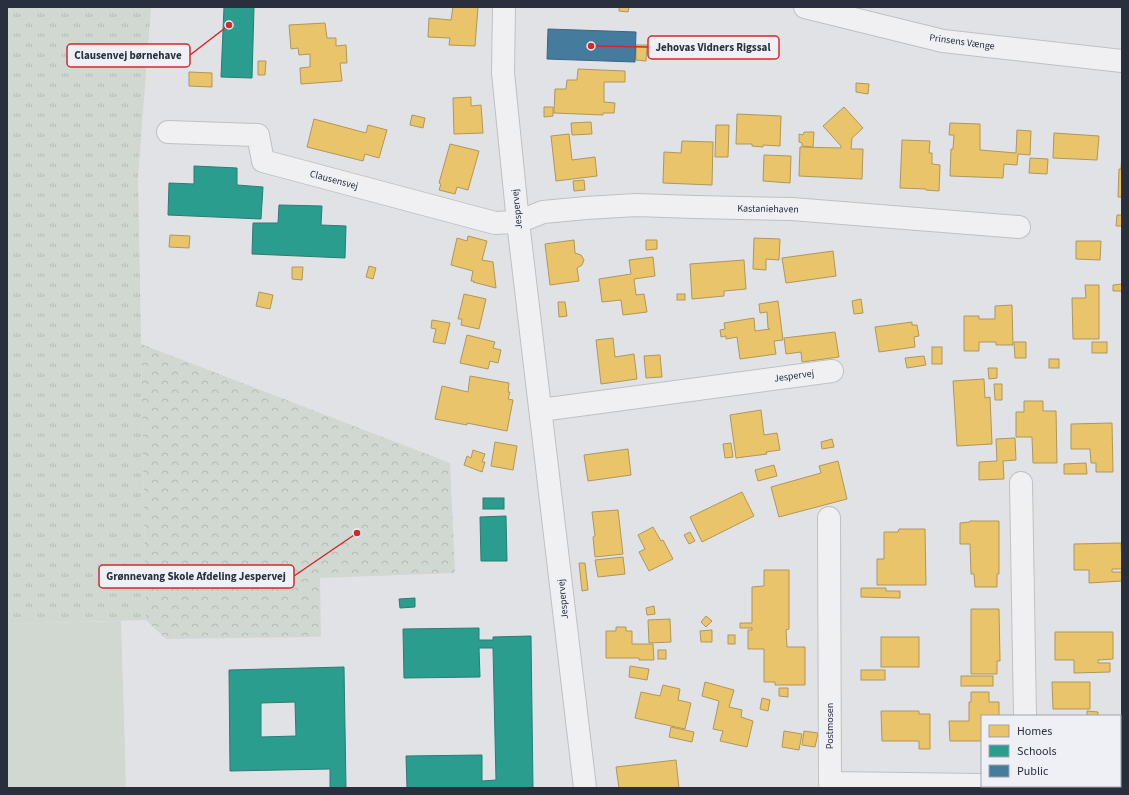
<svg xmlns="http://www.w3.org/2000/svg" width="1129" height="795" font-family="'Source Sans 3',sans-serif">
  <defs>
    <pattern id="grass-tufts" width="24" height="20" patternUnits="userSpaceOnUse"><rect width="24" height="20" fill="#d0d8d1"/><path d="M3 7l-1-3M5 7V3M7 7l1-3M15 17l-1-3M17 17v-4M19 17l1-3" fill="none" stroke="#b3bab4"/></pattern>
    <pattern id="forest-crowns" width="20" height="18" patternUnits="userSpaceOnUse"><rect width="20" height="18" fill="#d0d8d1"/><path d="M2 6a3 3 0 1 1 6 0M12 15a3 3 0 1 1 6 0" fill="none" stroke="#b3bab4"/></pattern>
  </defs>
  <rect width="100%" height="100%" fill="#e1e2e5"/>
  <path fill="url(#grass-tufts)" d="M7,7H151L138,176L146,620L7,624Z"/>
  <path fill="url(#forest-crowns)" d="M141,344L450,463L455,573L320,578L321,637L166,639L146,620Z"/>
  <path fill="#d0d8d1" d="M121,621L126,788H7V624Z"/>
  <g fill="#e9c46a" stroke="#af975c">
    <path d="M453,7H478L475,46L449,45L450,38L428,37L429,18L451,20Z"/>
    <path d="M619,7H629L628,12L619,11Z"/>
    <path d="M325,23L327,38H336V46L346,45L347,63H340L342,81L301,84L300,68L310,67V54L299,55L298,48L291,49L289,25Z"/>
    <path d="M636,45H647L646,61L636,60Z"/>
    <path d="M258,61H266L265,75H258Z"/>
    <path d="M578,69L625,71V82H604V102L615,103L614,113H603V115L554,113L555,89H566L567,80H577Z"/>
    <path d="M189,72L212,73V87L189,86Z"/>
    <path d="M856,83L869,84L868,94L856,92Z"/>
    <path d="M471,97V106L481,105L483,133L454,134L453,98Z"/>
    <path d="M544,107H553V116L544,117Z"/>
    <path d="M844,107L863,128L852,138L851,149H863L862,179L799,176L800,147L841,148V146L823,126Z"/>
    <path d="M737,114L781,116L780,146L763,145V147L752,146V144H736Z"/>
    <path d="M412,115L425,118L423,128L410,125Z"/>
    <path d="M314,119L366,133L368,125L387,130L379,158L365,154L363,161L307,147Z"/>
    <path d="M591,122L592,134L572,135L571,123Z"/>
    <path d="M950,123L980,124V150L1016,153L1017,130L1031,131L1030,155L1018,154L1017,165L1004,164L1003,178L950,176L951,149H953L954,135H949Z"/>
    <path d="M716,125H729L728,157H715Z"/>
    <path d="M804,132H814L813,147L802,146V143L799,142V134L803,135Z"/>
    <path d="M1054,133L1099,136L1097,160L1053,158Z"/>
    <path d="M569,134L572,160L595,157L597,176L556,181L551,136Z"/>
    <path d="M902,140L930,141L929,153H932V164L940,165L939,191L926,190V189L900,188Z"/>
    <path d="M682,141L713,142L712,185L663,183L664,152L681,153Z"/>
    <path d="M450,144L479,151L468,190L457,187L455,194L439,190L441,184L439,183Z"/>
    <path d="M1122,150V197H1118L1119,169H1121Z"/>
    <path d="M764,155L791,156L790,183L763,181Z"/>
    <path d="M1030,158L1048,159L1047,174L1029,173Z"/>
    <path d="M584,180L585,190L574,191L573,181Z"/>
    <path d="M1117,215H1122V226H1116Z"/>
    <path d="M170,235L190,236L189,248L169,247Z"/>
    <path d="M468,236L487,241L482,260L493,262L496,288L473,282L474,281H471L473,271L451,265L457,238L467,241Z"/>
    <path d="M754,238L780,239L779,260L766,259V270L753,269Z"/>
    <path d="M574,240L575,253L581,255L584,260L582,265L577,268L579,281L550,285L545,244Z"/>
    <path d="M646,240H657V249L646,250Z"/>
    <path d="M1076,241H1101L1100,260L1076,259Z"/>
    <path d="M833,251L836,276L786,283L782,258Z"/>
    <path d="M653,257L655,276L634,279L636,295L644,294L647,312L623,315L621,300L602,302L599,279L631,274L629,260Z"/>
    <path d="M744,260L746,289L724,291V296L692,299L690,264Z"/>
    <path d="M369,266L376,268L373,279L366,277Z"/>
    <path d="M292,267H303L302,280L292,279Z"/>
    <path d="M1122,284V291H1113V285Z"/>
    <path d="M1085,285H1099V339H1073L1072,298H1086Z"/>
    <path d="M259,292L273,295L270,309L256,306Z"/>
    <path d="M464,294L486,299L479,329L461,325L462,319H458Z"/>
    <rect x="677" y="294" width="8" height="6"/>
    <path d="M861,299L863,313L854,314L852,301Z"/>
    <path d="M778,301L783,340L774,341L776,354L740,359L737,337L726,339V336L721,337L720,330L725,329L724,323L754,318L755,331L770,329L768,328L767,312L760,313L759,304Z"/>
    <path d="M558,302H565L567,316L559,317Z"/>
    <path d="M1012,305L1013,345H996V342H979V351H964V316H979V319H995V306Z"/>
    <path d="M432,320L450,323L445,344L433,342L436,329L431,328Z"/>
    <path d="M912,322V325H917L919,336L914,337L915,347L879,352L875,327Z"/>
    <path d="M835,332L839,357L802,362L801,352L786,354L784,338Z"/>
    <path d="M467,335L495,342L493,348L501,350L498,363L490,361L488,369L460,363Z"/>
    <path d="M613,338L615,357L634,354L637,379L601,384L596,340Z"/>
    <path d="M1014,342H1026V358H1015Z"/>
    <rect x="1092" y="342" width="15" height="11"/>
    <rect x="932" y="347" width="10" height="17"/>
    <path d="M660,355L662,377L646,378L644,356Z"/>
    <path d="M924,356L926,365L907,368L905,358Z"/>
    <rect x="1049" y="359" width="10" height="9"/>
    <path d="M988,368H997V378L989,379Z"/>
    <path d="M470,376L509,383L508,392H510L508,399L513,400L507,431L467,423V425L435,419L442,386L468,392Z"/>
    <path d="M984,379L985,398L990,397L992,444L957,446L953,381Z"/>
    <path d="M994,384H1002V400H995Z"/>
    <path d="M1024,401H1043V411H1056L1057,463H1033L1032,437H1016V412H1024Z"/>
    <path d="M761,410L764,435L777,433L780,450L766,452L767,454L736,458L730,415Z"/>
    <path d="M1112,423L1113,472H1096V463H1091L1090,449H1071V424Z"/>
    <path d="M1015,438L1016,460L1003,461L1004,479L979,480V462L997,461L996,439Z"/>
    <path d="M832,439L834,447L822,449L821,442Z"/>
    <path d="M495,442L517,446L513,470L491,466Z"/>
    <path d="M731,443L733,457L725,458L723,444Z"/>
    <path d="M628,449L631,475L588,481L584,455Z"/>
    <path d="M473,450L485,454L482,462H485L482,472L464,465L467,456L471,458Z"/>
    <path d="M838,461L847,499L779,517L771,487L821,473L819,466Z"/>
    <path d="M1086,463L1087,474H1064V464Z"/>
    <path d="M774,465L777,476L758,481L755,470Z"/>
    <path d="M742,492L754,516L702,542L690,517Z"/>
    <path d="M618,510L623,554L595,557L593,537L595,536L592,512Z"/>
    <path d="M970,521H999V574H997V587H975L974,574H971L970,544H960V523L970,522Z"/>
    <path d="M653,527L661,541L663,540L673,559L649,571L639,552L645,549L638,535Z"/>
    <path d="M899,529H925L926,585H877V559H884V532H898Z"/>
    <path d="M690,532L695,541L689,544L684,535Z"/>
    <path d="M1121,543L1122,569H1112V572H1122V581L1089,583V570H1074V544Z"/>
    <path d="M623,557L625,574L598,577L595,560Z"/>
    <path d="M579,563H585L588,590L582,591Z"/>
    <path d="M764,570H789V629L786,630L787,647H805V685H775V682H764V649H748V630H752V628H740V623H752V587L764,586Z"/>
    <path d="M861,588H886V591H900V598L861,597Z"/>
    <path d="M654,606L655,614L647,615L646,608Z"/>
    <path d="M971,609H999L1000,661H997V674H971Z"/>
    <path d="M706,616L712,621L706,627L701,622Z"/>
    <path d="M670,619L671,642L649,643L648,620Z"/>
    <path d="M616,627H626V631H632V644H653L654,660H639V658H606V631H616Z"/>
    <path d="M712,630V642H701L700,631Z"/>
    <path d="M1055,632H1113V659L1098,660V663H1110V672L1074,673V660H1055Z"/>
    <rect x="728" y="635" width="7" height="9"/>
    <rect x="881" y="637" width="38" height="30"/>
    <rect x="658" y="650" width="8" height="9"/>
    <path d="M630,666L649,669L647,680L629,677Z"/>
    <rect x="861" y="670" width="24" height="10"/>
    <rect x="961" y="676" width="32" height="10"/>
    <path d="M705,682L734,690L729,707L742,710L741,717L753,721L747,747L720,741L723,731L713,729L719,701L702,696Z"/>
    <path d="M1052,682H1090V709H1053Z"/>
    <path d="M663,685L680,689L678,700L691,703L685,729L635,718L641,692L660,696Z"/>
    <path d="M779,688H788V697L779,696Z"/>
    <path d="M971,692H989V702H999V716H982V741H950L949,721H969V702H971Z"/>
    <path d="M762,698L770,700L768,711L760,709Z"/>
    <path d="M881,711H919V714H930V749H919V741H882Z"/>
    <path d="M1087,711L1098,712V716H1087Z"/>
    <path d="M671,727L694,732L692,742L669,737Z"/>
    <path d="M784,731L802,734L799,750L782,747Z"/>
    <path d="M804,731L818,733L815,747L802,745Z"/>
    <path d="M676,760L679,788H619L616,767Z"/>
  </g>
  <g fill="#2a9d8f" stroke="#2a7c76" fill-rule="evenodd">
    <path d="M224,7H254L252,78L221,77Z"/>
    <path d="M194,166L237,168V185L263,187L261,219L168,215L169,183L194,184Z"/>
    <path d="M279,205L322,206L321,225L346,226L345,258L252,254L253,223H278Z"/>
    <rect x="483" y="498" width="21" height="11"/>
    <path d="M506,516L507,561H481L480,517Z"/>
    <path d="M415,598V607L400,608L399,599Z"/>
    <path d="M479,628V640H493V637L531,636L533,788H407L406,756L482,755V781L496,780L493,648H479L480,677L404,678L403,629Z"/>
    <path d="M344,667L346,788H330V769L230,771L229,670ZM295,702L296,736L261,737V703Z"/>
  </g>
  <path fill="#457b9d" stroke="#3d6480" d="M548,29L636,32L635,62L547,59Z"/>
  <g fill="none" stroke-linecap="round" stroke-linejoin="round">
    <defs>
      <g id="minor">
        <path d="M504,7L503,73L518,222L585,788"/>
        <path d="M805,7L943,41L1122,61"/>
        <path d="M168,132L258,135L263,161L495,223L518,222L543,212L586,208L636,205L695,207L792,209L1019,227"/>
        <path d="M541,410L832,371"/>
        <path d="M1021,483L1025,716"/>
        <path d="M829,518L830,783L982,785"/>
        <path d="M1120,784H1122"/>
      </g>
    </defs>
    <use href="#minor" stroke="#bfc0c3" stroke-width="24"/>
    <use href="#minor" stroke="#f0f0f2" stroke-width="22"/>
  </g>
  <g text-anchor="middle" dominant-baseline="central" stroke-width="4" stroke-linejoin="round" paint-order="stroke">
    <g font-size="10" fill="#292f3d" stroke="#eef0f5">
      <text transform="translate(962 42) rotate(8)">Prinsens Vænge</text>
      <text transform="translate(334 180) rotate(15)">Clausensvej</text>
      <text transform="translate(517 209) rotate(-96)">Jespervej</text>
      <text transform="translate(768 209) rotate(1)">Kastaniehaven</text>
      <text transform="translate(794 376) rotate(-8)">Jespervej</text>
      <text transform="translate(563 599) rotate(-96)">Jespervej</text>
      <text transform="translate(830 726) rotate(-90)">Postmosen</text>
    </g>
  </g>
  <path fill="none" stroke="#d62828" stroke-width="1.5" d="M591 46L648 47M229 25L190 55M357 533L294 576"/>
  <g fill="#d62828" stroke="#eef0f5" stroke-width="1.5">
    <circle cx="591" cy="46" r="4"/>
    <circle cx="229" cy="25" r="4"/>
    <circle cx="357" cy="533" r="4"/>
  </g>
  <g fill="#eef0f5" stroke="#d62828" stroke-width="1.5">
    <rect x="648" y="36" width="131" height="23" rx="4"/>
    <rect x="67" y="44" width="123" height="23" rx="4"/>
    <rect x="99" y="565" width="195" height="23" rx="4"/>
  </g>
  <g font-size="11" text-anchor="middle" font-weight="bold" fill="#292f3d">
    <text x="713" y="51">Jehovas Vidners Rigssal</text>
    <text x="128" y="59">Clausenvej børnehave</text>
    <text x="196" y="580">Grønnevang Skole Afdeling Jespervej</text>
  </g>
  <rect width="1129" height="795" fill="none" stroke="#292f3d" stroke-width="16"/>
  <rect x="981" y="715" width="140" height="72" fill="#eef0f5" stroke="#9fa3ab"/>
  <rect x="989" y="725" width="20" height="12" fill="#e9c46a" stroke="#9fa3ab"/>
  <text x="1017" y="735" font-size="12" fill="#292f3d">Homes</text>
  <rect x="989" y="745" width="20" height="12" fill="#2a9d8f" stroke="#9fa3ab"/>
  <text x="1017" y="755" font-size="12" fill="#292f3d">Schools</text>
  <rect x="989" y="765" width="20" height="12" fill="#457b9d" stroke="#9fa3ab"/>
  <text x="1017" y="775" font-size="12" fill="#292f3d">Public</text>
</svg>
